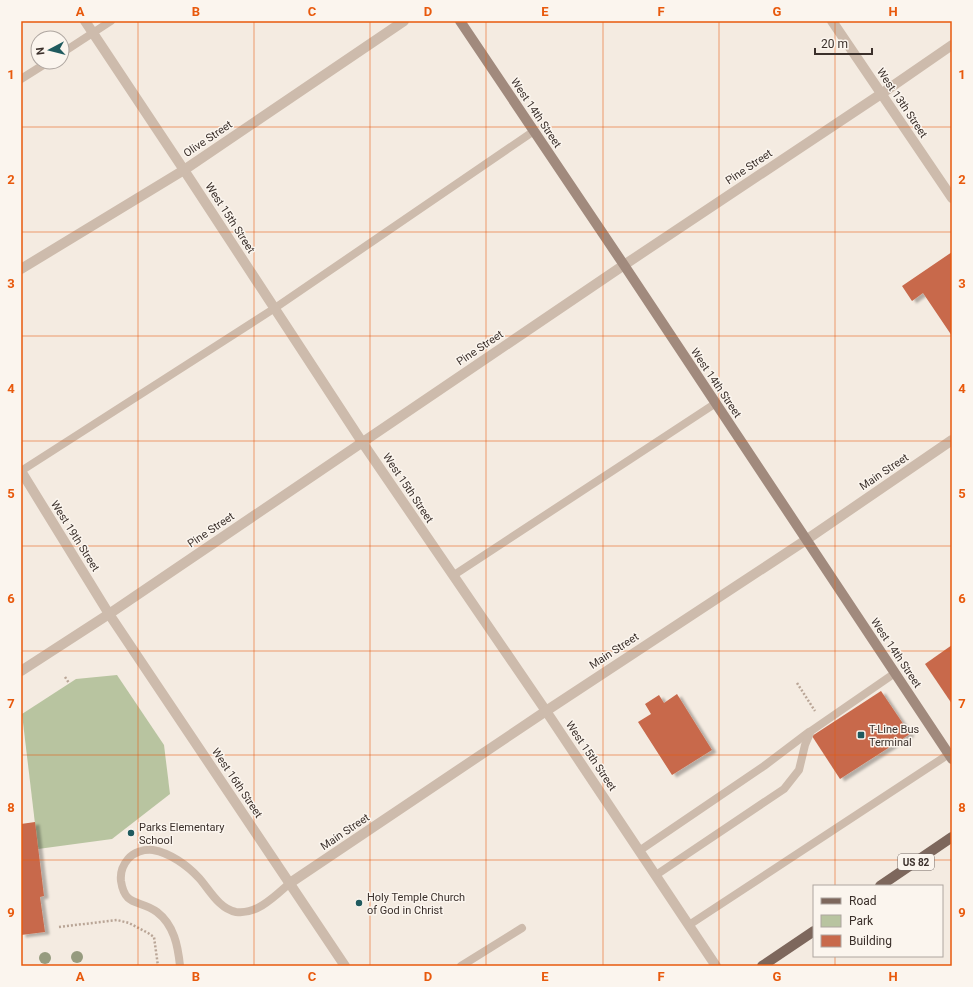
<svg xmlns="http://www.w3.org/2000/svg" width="973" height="987" font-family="Roboto,sans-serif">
  <defs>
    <filter id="shadow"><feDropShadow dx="4.5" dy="2.5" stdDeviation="1" flood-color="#0004"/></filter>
  </defs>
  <rect width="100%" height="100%" fill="#f4ebe1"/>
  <path fill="#b8c4a0" d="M117,675L164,745L170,794L112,839L38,849L22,714L76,679Z"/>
  <g fill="#c8694b" filter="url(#shadow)">
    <path d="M952,252V336L923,293L912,301L902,286Z"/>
    <path d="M952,645V704L925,664Z"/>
    <path d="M881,691L910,734L840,779L812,736Z"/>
    <path d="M677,694L712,750L672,775L638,722L651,714L645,704L659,695L664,703Z"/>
    <path d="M35,822L44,896L40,897L45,932L21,935V824Z"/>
  </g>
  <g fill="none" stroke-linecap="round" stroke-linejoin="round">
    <g stroke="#b9a596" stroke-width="2.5" stroke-dasharray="2 2" stroke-linecap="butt">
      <path d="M65,677L69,683"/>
      <path d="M797,683L815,711"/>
      <path d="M59,927L117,920L129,923L148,933L154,937L158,966"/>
    </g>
    <g stroke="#cdbbac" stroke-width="8">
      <path d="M62,53L111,21"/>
      <path d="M21,79L48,62"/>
      <path d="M21,471L275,308L534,131"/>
      <path d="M454,575L716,403"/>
      <path d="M639,851L764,766L809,732"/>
      <path d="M656,875L784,789L799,770L805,745L811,731L895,673"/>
      <path d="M689,925L949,754"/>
      <path d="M180,966C178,946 174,925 157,912C140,899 125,908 121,881C120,872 122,866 128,859C134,852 144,849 153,850C170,853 187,865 199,878C209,889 219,909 236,912C257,915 275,896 290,883"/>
      <path d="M461,966L522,928"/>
    </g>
    <g stroke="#cdbbac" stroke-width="10">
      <path d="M85,21L184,170L362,442L546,711L716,966"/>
      <path d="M832,21L952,198"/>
      <path d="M21,269L184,170L404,21"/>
      <path d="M21,471L109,614L345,966"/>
      <path d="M21,671L109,614L624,265L881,94L952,45"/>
      <path d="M290,883L546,711L806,540L952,440"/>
    </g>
    <path stroke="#a18a7d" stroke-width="10" d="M460,21L624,265L952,759"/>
    <g stroke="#7d675c" stroke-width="10">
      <path d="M880,886L952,837"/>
      <path d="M762,966L814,931"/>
    </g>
  </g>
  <g fill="#969b7f">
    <circle cx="77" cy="957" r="6"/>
    <circle cx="45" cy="958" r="6"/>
  </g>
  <path fill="none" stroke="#e8590c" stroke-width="1" stroke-opacity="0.55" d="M138,21V966M254,21V966M370,21V966M486,21V966M603,21V966M719,21V966M835,21V886M21,127H952M21,232H952M21,336H952M21,441H952M21,546H952M21,651H952M21,755H952M21,860H952M835,956V966"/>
  <g fill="#1f5a5e" stroke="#fbf5ee" stroke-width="1.5">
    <rect x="857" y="731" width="8" height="8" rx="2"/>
    <circle cx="131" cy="833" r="4"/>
    <circle cx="359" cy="903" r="4"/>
  </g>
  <g text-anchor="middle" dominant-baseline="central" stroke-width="3" stroke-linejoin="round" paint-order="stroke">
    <rect fill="#fbf5ee" stroke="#756b66" stroke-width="1" x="898" y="854" width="36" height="16" rx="3"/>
    <g font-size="10" font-weight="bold" fill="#3b302b">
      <text x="916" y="862">US 82</text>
    </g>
    <g font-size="11" fill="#3b302b" stroke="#fbf5ee">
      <text transform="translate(902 103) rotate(56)">West 13th Street</text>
      <text transform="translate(536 113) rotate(56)">West 14th Street</text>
      <text transform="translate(208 139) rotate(-34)">Olive Street</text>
      <text transform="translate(749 167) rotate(-34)">Pine Street</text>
      <text transform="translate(230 218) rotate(57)">West 15th Street</text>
      <text transform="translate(480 348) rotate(-34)">Pine Street</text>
      <text transform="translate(716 383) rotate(56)">West 14th Street</text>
      <text transform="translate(884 472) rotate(-34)">Main Street</text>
      <text transform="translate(408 488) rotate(56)">West 15th Street</text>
      <text transform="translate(211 530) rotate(-34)">Pine Street</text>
      <text transform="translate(75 536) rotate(58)">West 19th Street</text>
      <text transform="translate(614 651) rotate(-33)">Main Street</text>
      <text transform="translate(896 653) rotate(56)">West 14th Street</text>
      <text transform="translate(591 756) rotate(56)">West 15th Street</text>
      <text transform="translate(237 783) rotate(56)">West 16th Street</text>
      <text transform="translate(345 832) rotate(-34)">Main Street</text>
    </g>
    <g font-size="11" fill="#3b302b" stroke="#fbf5ee" text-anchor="start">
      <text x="869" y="729">T-Line Bus<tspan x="869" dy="13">Terminal</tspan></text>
      <text x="139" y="827">Parks Elementary<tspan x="139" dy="13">School</tspan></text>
      <text x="367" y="897">Holy Temple Church<tspan x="367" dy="13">of God in Christ</tspan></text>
    </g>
  </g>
  <rect width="973" height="987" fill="none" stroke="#fbf5ee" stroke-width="44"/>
  <rect x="813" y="885" width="130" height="72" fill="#fbf5ee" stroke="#aea6a0"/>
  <rect x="821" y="898" width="20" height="6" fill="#7d675c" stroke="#aea6a0"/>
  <text x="849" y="905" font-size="12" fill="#3b302b">Road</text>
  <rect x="821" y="915" width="20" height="12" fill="#b8c4a0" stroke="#aea6a0"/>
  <text x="849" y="925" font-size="12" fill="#3b302b">Park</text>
  <rect x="821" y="935" width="20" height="12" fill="#c8694b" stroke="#aea6a0"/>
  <text x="849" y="945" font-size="12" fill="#3b302b">Building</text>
  <g transform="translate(50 50) rotate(263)"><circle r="19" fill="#fbf5ee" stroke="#aea6a0"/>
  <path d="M0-3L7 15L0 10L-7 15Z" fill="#1f5a5e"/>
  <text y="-6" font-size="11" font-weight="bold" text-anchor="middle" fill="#3b302b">N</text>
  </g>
  <path d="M815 48v6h57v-6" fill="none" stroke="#3b302b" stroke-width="2"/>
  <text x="821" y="48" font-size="12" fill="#3b302b" stroke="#fbf5ee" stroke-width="3" paint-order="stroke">20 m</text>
  <rect x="22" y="22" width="929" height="943" fill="none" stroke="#e8590c" stroke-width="1.5"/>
  <g font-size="13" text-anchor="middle" font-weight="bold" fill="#e8590c">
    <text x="80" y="16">A</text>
    <text x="196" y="16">B</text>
    <text x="312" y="16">C</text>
    <text x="428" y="16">D</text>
    <text x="545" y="16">E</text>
    <text x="661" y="16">F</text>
    <text x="777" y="16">G</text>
    <text x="893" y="16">H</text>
    <text x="11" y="79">1</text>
    <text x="962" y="79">1</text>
    <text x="11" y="184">2</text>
    <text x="962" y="184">2</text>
    <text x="11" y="288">3</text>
    <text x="962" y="288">3</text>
    <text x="11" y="393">4</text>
    <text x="962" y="393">4</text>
    <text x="11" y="498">5</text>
    <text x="962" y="498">5</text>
    <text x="11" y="603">6</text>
    <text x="962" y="603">6</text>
    <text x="11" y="708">7</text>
    <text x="962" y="708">7</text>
    <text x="11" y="812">8</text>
    <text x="962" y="812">8</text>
    <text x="11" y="917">9</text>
    <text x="962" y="917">9</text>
    <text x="80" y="981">A</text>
    <text x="196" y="981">B</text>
    <text x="312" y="981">C</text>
    <text x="428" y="981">D</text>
    <text x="545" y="981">E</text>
    <text x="661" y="981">F</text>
    <text x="777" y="981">G</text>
    <text x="893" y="981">H</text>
  </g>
</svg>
